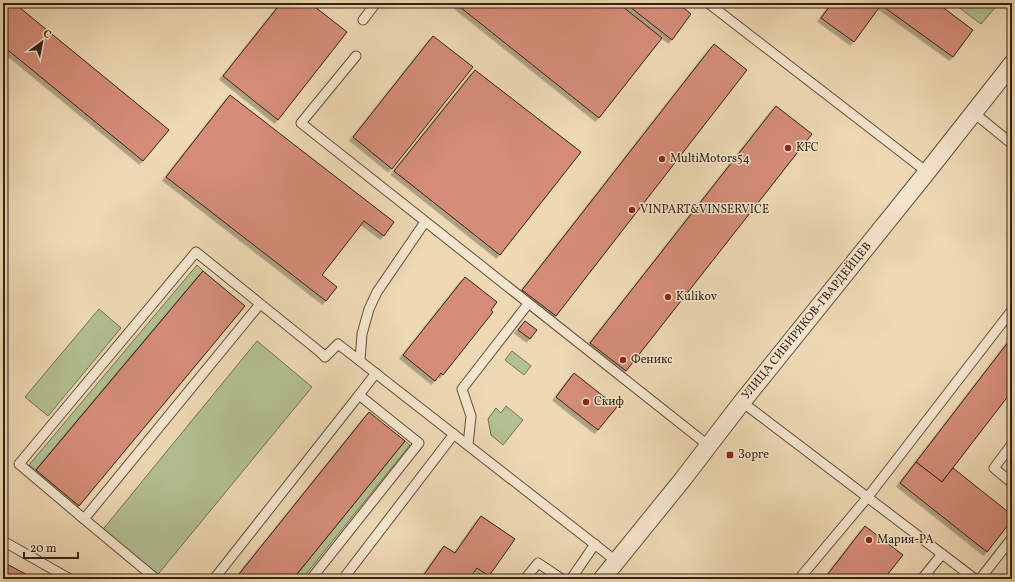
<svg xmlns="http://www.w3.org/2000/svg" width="1015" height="582" font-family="Vollkorn,serif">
  <defs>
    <filter id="shadow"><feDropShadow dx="-3.5" dy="3.5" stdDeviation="0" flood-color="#0004"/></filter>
  </defs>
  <rect width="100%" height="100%" fill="#eed9b4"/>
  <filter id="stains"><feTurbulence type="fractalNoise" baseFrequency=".005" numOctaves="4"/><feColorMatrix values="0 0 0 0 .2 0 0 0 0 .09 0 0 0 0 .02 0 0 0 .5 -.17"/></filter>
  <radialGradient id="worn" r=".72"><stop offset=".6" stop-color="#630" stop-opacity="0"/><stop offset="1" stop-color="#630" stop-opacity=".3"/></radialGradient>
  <g fill="#b3c092" stroke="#747052">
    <path d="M953,3H999L981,24Z"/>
    <path d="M197,265L203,271L36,470L29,465Z"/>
    <path d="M99,309L121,328L48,416L25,397Z"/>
    <path d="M257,341L312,387L155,578L100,533Z"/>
    <path d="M512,351L531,366L524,375L505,360Z"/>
    <path d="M506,406L523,420L503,445L491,435L488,419L496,408L501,413Z"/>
    <path d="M405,441L410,445L302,579H293Z"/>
  </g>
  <g fill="#d58d78" stroke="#342112" filter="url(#shadow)">
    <path d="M3,3H14L169,130L143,161L3,46Z"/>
    <path d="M281,3H310L347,32L278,120L223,76Z"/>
    <path d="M455,3H618L662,38L599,118Z"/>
    <path d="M625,3H678L691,14L672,40Z"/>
    <path d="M832,3H937L973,30L953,57L881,5L854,42L821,18Z"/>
    <path d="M433,36L473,67L392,169L353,137Z"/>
    <path d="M714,44L747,70L556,316L522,290Z"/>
    <path d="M475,70L581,152L500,255L394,171Z"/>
    <path d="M230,95L394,222L384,236L364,221L322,275L337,287L326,301L166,177Z"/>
    <path d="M776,106L812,134L626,371L590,343Z"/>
    <path d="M203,271L245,306L79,506L36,470Z"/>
    <path d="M465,277L497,302L491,310L493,312L443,375L441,373L435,381L403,355Z"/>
    <path d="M525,321L537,330L530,339L518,330Z"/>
    <path d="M1012,337V391L942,482L916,462Z"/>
    <path d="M574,373L617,407L598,430L556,397Z"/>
    <path d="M369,412L405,441L293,579H235Z"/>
    <path d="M916,462L942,482L953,468L1012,515V520L987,552L900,483Z"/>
    <path d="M481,516L515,539L489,576L477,568L469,579H421L444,546L455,553Z"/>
    <path d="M865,526L903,555L884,579H824Z"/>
    <path d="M3,562L35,579H3Z"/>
  </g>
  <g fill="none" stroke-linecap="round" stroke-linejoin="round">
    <defs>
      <g id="service">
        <path d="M708,3L927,172"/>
        <path d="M363,20L376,3"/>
        <path d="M356,56L301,123L709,446"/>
        <path d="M974,113L1012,144"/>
        <path d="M260,304L84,519L19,464L196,252L320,352L325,357L338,344L360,361L362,334L369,309L377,292L425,222"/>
        <path d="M360,361L616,561"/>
        <path d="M359,395L376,373"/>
        <path d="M742,402L975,579"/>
        <path d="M1012,444L994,468L1012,483"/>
        <path d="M468,445L471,416L462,389L528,304"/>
        <path d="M84,519L156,579"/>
        <path d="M3,541L70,579"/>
        <path d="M214,579L359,395L419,443L311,579"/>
        <path d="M343,579L454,434"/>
        <path d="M525,579L538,563L562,579"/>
        <path d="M571,579L595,544"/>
        <path d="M799,579L867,498L1012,310"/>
        <path d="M922,579L942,554"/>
        <path d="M980,579L1012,538"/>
      </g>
      <path id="minor" d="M602,579L683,479L742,402L927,172L1012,64"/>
    </defs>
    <use href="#service" stroke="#624f3a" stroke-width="11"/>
    <use href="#minor" stroke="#624f3a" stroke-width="19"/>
    <use href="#service" stroke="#f4e6ce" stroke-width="9"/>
    <use href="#minor" stroke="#f4e6ce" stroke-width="17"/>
  </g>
  <g fill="#8f2418" stroke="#f4e6ce" stroke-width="1.5">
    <circle cx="788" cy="148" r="4"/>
    <circle cx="662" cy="159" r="4"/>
    <circle cx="632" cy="210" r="4"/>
    <circle cx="668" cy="297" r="4"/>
    <circle cx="623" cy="360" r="4"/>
    <circle cx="586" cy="402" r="4"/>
    <rect x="726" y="451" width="8" height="8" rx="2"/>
    <circle cx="869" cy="540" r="4"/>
  </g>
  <g text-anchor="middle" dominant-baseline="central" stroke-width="3" stroke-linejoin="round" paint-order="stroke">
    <g font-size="12" fill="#342112" stroke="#f4e6ce" text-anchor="start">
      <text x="796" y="148">KFC</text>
      <text x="670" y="159">MultiMotors54</text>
      <text x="640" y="210">VINPART&amp;VINSERVICE</text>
      <text x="676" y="297">Kulikov</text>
      <text x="631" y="360">Феникс</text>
      <text x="594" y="402">Скиф</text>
      <text x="738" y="455">Зорге</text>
      <text x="877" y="540">Мария-РА</text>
    </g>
    <g font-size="12" fill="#342112" stroke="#f4e6ce">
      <text transform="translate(807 321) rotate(-51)">УЛИЦА СИБИРЯКОВ-ГВАРДЕЙЦЕВ</text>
    </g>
  </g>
  <rect width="1015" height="582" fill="none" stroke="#eed9b4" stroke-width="16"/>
  <rect x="4" y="4" width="1007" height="574" fill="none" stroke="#342112" stroke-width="2"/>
  <rect x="8" y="8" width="999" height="566" fill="none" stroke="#342112"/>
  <g transform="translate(42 42) rotate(32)" stroke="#f4e6ce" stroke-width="3" paint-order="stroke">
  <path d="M0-3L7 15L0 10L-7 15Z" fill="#342112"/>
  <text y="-6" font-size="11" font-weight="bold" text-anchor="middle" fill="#342112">С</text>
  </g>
  <path d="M24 552v6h54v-6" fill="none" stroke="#342112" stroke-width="2"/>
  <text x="30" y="552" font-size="12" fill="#342112" stroke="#f4e6ce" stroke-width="3" paint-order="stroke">20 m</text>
  <rect width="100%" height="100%" filter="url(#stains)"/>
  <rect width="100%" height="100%" fill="url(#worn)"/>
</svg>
